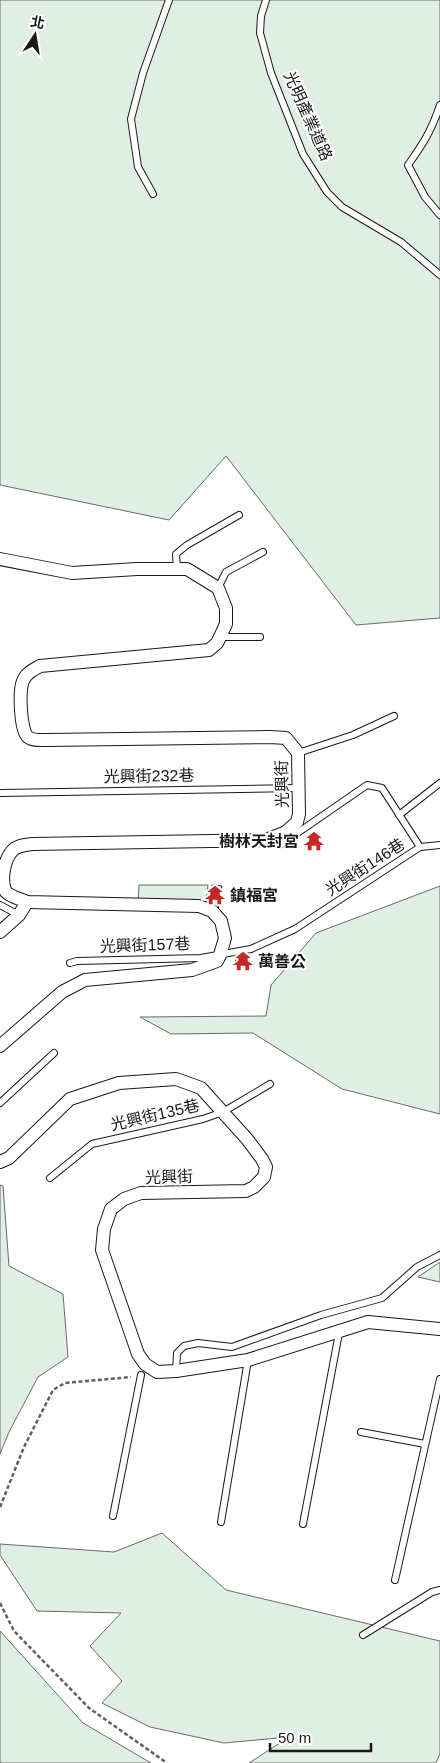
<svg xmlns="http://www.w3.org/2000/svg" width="440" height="1763" font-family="Arial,'Noto Sans TC',sans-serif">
  <rect width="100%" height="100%" fill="#fff"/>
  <g fill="#e0efe3" stroke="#6a6a6a">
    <path d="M0,0H440V618L356,625L226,456L169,520L0,485Z"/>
    <path d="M139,885H208L206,901L138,903Z"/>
    <path d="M440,886V1114L342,1089L253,1033L171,1034L140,1017L266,1016L271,985L316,933Z"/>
    <path d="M0,1185L3,1186L9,1266L63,1294L68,1357L38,1377L9,1432L0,1454Z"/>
    <path d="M440,1262V1282L418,1277Z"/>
    <path d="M162,1533L226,1590L440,1641V1753L436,1763H249L289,1737L224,1743L150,1727L102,1703L122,1681L90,1646L121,1613L37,1611L0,1555V1544L114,1552Z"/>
    <path d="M0,1631L83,1723L151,1763H0Z"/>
  </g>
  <g fill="#e6e6e6" stroke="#1a1a1a">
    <path d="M212,885L222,886L218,910L209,905Z"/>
    <path d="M248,955L250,964L238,967L235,958Z"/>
  </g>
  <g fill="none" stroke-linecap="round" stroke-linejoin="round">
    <defs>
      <g id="lane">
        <path d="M266,0L261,16L260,33L271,73L303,154L327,192L342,207L401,242L440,275"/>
        <path d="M440,105C432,130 423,144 408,165L425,197L440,215"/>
        <path d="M153,194L138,167L131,119L143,73L169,0"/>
        <path d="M177,569L176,554L187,545L239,515"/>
        <path d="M218,588L226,572L263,552"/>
        <path d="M220,637H260"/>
        <path d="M298,753L353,735L394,716"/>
        <path d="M0,793L298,788"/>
        <path d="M399,815L440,783"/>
        <path d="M420,847L440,845"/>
        <path d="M0,905L19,915"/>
        <path d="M70,963L77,961L201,958L251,949L295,929L420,847L382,788L367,785L280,845L267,840"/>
        <path d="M0,1103L54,1053"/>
        <path d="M50,1178L92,1144L203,1119L223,1112L270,1084"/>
        <path d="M176,1371L177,1353L184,1346L198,1343L232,1347L321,1315L382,1298L417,1267L440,1255"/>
        <path d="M361,1432L425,1444"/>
        <path d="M113,1516L141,1375"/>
        <path d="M221,1522L248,1360"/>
        <path d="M303,1524L339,1333"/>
        <path d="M395,1580L440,1379"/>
        <path d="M363,1635L432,1592L440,1590"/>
      </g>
      <g id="street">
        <path d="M0,559L72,573L137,569H187L218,588L226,608V624L220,637L217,643L209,650L40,666C33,670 26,673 23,681C19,690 20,731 28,737C33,741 41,740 47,740L270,737L286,738L298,753L299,814L297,822L286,832L266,840L32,844C25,845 18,845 13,850C4,859 0,881 6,892C11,897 21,899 27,902L199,906L212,911L221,921L225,938L220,955L217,961L192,970L85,980L62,992L0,1046"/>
        <path d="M0,932L19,915L27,902"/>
        <path d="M0,1162L9,1158L70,1099L119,1083L176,1079L201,1088L247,1139L262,1159L266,1167L264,1177L254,1187L246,1191L141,1193L124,1199L111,1209L104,1229L102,1250L138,1354L145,1364L157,1372L176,1371L248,1360L368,1322L440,1329"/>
      </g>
    </defs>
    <use href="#lane" stroke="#1a1a1a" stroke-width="8"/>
    <use href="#street" stroke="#1a1a1a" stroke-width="14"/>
    <g stroke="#5f5f5f" stroke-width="2.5" stroke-dasharray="4 2.5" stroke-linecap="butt">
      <path d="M0,1507L24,1447L53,1390L65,1383L131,1377"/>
      <path d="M0,1603L14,1631L89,1708L167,1763"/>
    </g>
    <use href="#lane" stroke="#fff" stroke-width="6"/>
    <use href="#street" stroke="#fff" stroke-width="12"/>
  </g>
  <defs>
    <symbol id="temple-bare" viewBox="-9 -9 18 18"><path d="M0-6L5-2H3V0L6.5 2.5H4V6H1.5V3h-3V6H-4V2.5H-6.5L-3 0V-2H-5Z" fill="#c62828" stroke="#fff" stroke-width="2.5" paint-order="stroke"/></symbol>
  </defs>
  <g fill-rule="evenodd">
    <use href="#temple-bare" x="300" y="827" width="28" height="28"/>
    <use href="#temple-bare" x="201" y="881" width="28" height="28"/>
    <use href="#temple-bare" x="229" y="947" width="28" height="28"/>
  </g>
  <g text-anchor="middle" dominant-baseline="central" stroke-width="4" stroke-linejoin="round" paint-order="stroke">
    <g font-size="16" fill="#1a1a1a" stroke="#fff">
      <text transform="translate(308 116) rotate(66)">光明產業道路</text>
      <text transform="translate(149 776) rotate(-1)">光興街232巷</text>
      <text transform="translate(282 784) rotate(-91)">光興街</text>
      <text transform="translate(365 867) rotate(-33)">光興街146巷</text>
      <text transform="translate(145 945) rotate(-2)">光興街157巷</text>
      <text transform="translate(155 1115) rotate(-13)">光興街135巷</text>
      <text transform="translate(169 1177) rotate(-2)">光興街</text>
    </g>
    <g font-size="16" font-weight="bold" fill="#1a1a1a" stroke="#fff" text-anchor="start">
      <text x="299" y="841" text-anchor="end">樹林天封宮</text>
      <text x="230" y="895">鎮福宮</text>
      <text x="258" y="961">萬善公</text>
    </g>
  </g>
  <g transform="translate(35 35) rotate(12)" stroke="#ffffff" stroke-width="4" paint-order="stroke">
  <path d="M0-4L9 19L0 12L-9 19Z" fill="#1a1a1a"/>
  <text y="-8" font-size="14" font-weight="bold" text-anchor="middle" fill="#1a1a1a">北</text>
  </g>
  <path d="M270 1743v8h101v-8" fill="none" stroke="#1a1a1a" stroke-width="2.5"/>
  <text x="278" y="1743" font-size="15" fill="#1a1a1a" stroke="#ffffff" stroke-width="4" paint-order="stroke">50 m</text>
</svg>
